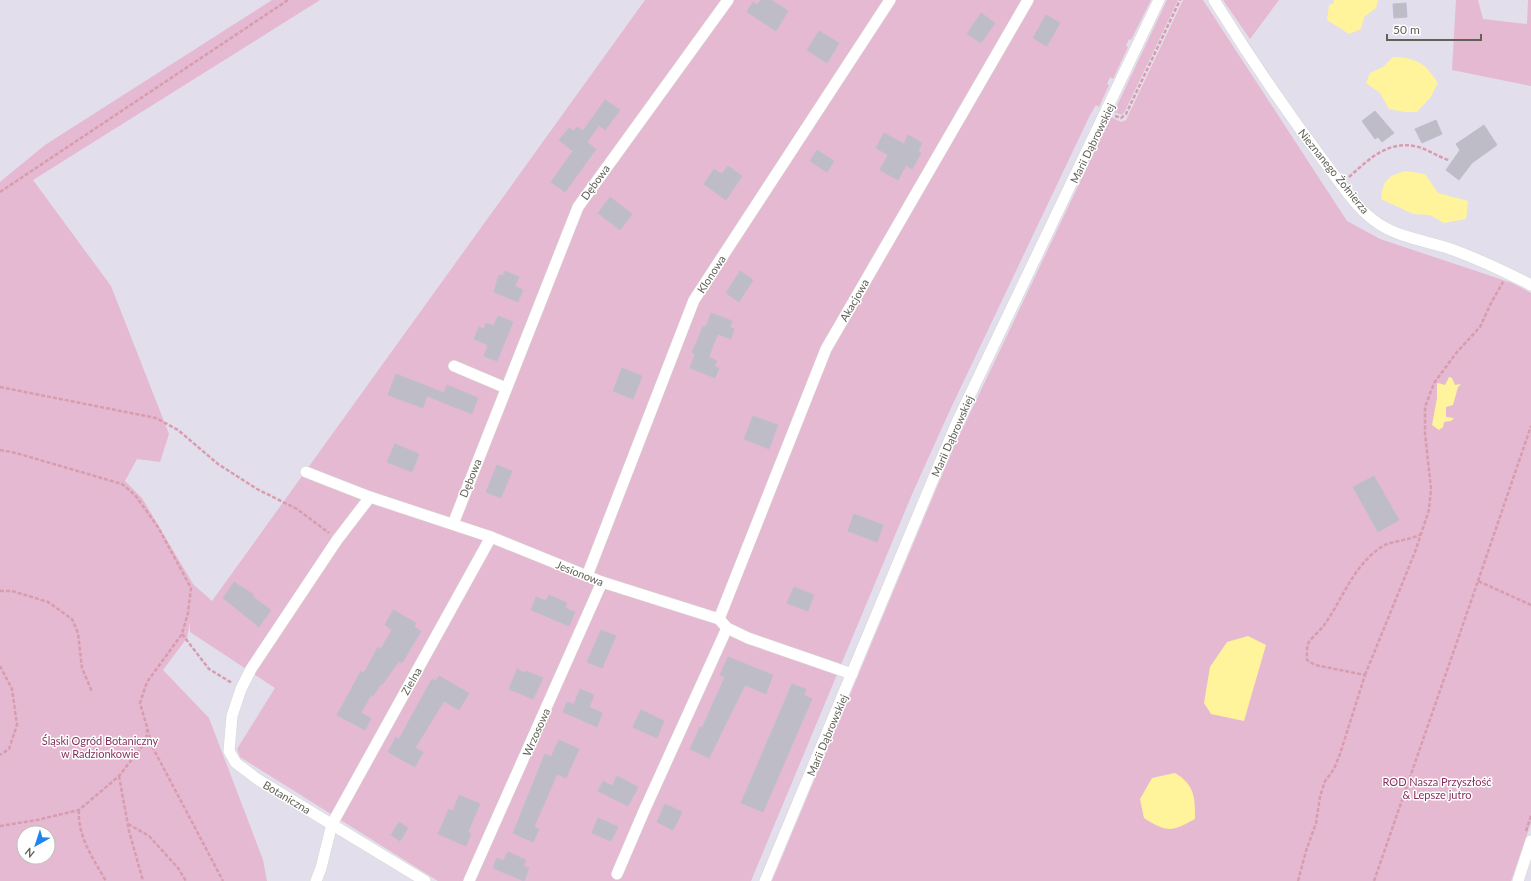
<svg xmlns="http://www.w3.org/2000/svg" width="1531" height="881" font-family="Lato,sans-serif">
  <rect width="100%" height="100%" fill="#e2deec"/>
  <g fill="#e5b9d1" fill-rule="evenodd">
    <path d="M272,0H320L33,180L111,286L169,434L160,462L137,459L125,481L142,498L193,584L212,601L645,0H1151L1131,40L1129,39L1126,46L1128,47L1113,79L1110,77L1107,84L1109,85L1099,107L1096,105L1090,115L950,410L913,492L751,881H438L240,757L237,749L275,688L190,632V623L187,638L163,670L209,718L263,860L267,881H0V182L45,145ZM24,833H48V857H24Z"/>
    <path d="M1167,0H1178L1125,111L1122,115L1114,112Z"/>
    <path d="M1183,0H1203L1347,221L1380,239L1512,283L1531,293V823L1511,881H772L953,449L1111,117L1121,122L1126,120Z"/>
    <path d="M1223,0H1279L1250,39Z"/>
    <path d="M1456,0H1478L1483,19L1527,24L1528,0H1531V86L1452,70Z"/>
  </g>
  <g fill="#fff49b">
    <path d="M1334,0H1378L1376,8L1364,17L1361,29L1349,34L1327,20L1329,5L1334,3Z"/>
    <path d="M1393,57C1417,58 1424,62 1438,83L1430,98L1417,112H1405L1389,109L1380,93L1366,83L1370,73L1383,67Z"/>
    <path d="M1405,171L1425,174L1438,193L1468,201L1466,219L1444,223L1430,215L1413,214L1381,199C1383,181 1387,176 1405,171Z"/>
    <path d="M1449,377L1452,378L1455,385L1461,384L1458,387L1453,405L1446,407V417L1454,418L1451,421L1444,422L1443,427L1439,430L1432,425L1437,398V384L1438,383L1445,385Z"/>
    <path d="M1248,636L1266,645L1244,721L1211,714L1204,703L1210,667L1227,642Z"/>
    <path d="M1175,773C1195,785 1195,798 1195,819C1171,832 1168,833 1144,818L1140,799L1152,778Z"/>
  </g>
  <g fill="#bdbcc7" stroke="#c0bdd1">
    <path d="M761,0H771L788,11L776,31L747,12L753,2L757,5Z"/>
    <path d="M1406,3L1407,17L1394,18L1393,4Z"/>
    <path d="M981,13L995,23L981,43L967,34Z"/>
    <path d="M1046,15L1060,23L1047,46L1033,38Z"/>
    <path d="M819,31L839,43L827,63L807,50Z"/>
    <path d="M605,100L620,110L605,130L599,125L587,142L596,149L565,192L551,182L573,151L559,140L569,128L574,131L577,127L583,131Z"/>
    <path d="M1375,111L1394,133L1382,142L1378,137L1375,139L1362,121Z"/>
    <path d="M1436,120L1442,134L1422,143L1415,129Z"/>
    <path d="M1484,125L1497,145L1472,163L1459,180L1446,170L1460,150L1456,144Z"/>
    <path d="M884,133L904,144L908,135L922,143L918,151L921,153L912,169L906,165L898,180L880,170L888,155L876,148Z"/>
    <path d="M817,150L834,161L827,172L810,161Z"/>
    <path d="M728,166L742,176L726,200L704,184L714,169L722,174Z"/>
    <path d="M610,197L632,214L620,230L598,213Z"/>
    <path d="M505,271L519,277L515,286L523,290L518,302L494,292L499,275L503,276Z"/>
    <path d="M740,271L753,280L739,302L726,293Z"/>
    <path d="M711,313L732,321L730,327L734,329L731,339L718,334L713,345L709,357L717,361L714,366L719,368L715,378L690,368L695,354L692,352L698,339L703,326L706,327Z"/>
    <path d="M498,316L513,322L497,361L484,356L488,345L474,339L479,327L484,329L486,323L494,326Z"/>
    <path d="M622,368L642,376L633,399L613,391Z"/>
    <path d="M396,374L444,393L447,385L478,398L472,414L427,396L423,408L388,395Z"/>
    <path d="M753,416L778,425L769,449L744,439Z"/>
    <path d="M395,444L419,454L412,472L387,462Z"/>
    <path d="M497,465L512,471L501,498L486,492Z"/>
    <path d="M1374,476L1399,520L1378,532L1353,487Z"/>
    <path d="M854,514L883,525L877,542L848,531Z"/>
    <path d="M234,582L254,595L253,597L271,610L259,627L223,598Z"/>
    <path d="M794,587L814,595L808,611L787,603Z"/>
    <path d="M549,595L567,603L565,608L575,612L569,626L531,610L536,597L546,601Z"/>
    <path d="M393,610L416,623L414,627L421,631L402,663L399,661L382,685L381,684L373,696L371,695L361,713L371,718L365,730L337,715L361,671L364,673L378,647L381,649L392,630L385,625Z"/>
    <path d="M601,630L616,636L602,668L587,662Z"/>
    <path d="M728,657L773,675L766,694L745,685L709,758L690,749L700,727L702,728L725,677L720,675Z"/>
    <path d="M517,669L525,673L526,671L543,678L533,699L509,689Z"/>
    <path d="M439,676L469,693L459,710L444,701L415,748L423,752L415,767L388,752L396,737L399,739L432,679L436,681Z"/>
    <path d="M792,684L806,689L804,695L812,699L763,812L741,803Z"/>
    <path d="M580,689L594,695L589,707L602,713L597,727L563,712L567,702L574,704Z"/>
    <path d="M641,710L664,721L657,738L633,727Z"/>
    <path d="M559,740L579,749L566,778L557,774L534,827L539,829L533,842L513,833L545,754L551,757Z"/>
    <path d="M617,776L638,787L628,806L598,791L603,781L612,786Z"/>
    <path d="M459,795L480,804L468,832L471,834L466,846L438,834L449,809L453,811Z"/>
    <path d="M665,804L682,812L673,830L657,822Z"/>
    <path d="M598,818L618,827L611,841L592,833Z"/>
    <path d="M399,822L408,828L400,841L391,835Z"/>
    <path d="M508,852L526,860L523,866L529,868L524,881L493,868L497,858L503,861Z"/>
  </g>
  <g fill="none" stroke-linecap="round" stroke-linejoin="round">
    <defs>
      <g id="street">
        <path d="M1214,0C1248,55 1284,108 1323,160C1340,182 1356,209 1379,224C1399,237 1425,241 1448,248C1476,258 1504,271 1531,285"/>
        <path d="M454,366L506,388"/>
        <path d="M306,472L370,497L491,537L602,582L719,619L727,628L748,638L852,674"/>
        <path d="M370,497L337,540L251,669L241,689L232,716L229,751L236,763L257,779L425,881"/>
        <path d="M453,524L578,207L728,0"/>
        <path d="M587,576L694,300L890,0"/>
        <path d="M719,619L826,349L1028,0"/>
        <path d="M617,874L644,811L727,628"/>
        <path d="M316,881L321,868L332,824L491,537"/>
        <path d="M469,881L602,582"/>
        <path d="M765,881L957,422L1159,0"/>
        <path d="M1518,881L1531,841"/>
      </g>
    </defs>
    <use href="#street" stroke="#d7d8d0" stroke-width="12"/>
    <g stroke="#d89cad" stroke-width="2.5" stroke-dasharray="4 2" stroke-linecap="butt">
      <path d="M1115,116L1121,118L1126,114L1180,0"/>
      <path d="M1349,177C1368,160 1387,141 1414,146C1427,148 1437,157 1449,160"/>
      <path d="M0,192L288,0"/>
      <path d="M0,387L156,418L178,430L218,464L257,489L297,509L329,533"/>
      <path d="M0,450L16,453L122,484L135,495L158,527L191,588L188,613L182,634L147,682L140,703L153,748L223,881"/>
      <path d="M1478,581L1531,426"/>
      <path d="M0,591H12L48,602L72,619L78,633L82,668L92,692"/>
      <path d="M182,634L209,669L232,683"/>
      <path d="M0,666L12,689L17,725L9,749L0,755"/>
      <path d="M1365,675L1415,552L1429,510L1431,489L1425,433V407L1434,383L1457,352L1480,327L1491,303L1503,282"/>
      <path d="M119,776L129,831L143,881"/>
      <path d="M79,810C77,835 93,859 106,881"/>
      <path d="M128,824L149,836L178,868L186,881"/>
      <path d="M0,826L37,820L79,810L119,776L146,741L147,729"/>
      <path d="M1526,831L1531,816"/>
      <path d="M1298,881L1306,851L1316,823L1320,797L1325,781L1334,769L1340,754L1365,675L1315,665L1307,660C1307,654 1306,648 1309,642C1313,636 1321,630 1325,624C1343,598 1354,564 1383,546C1394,540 1409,541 1421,534"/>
      <path d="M1374,881L1478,581L1531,605"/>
    </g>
    <use href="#street" stroke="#fff" stroke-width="11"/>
  </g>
  <g text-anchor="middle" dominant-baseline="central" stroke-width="3" stroke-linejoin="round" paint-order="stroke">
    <g font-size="11" fill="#616158" stroke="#fff">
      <text transform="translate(1092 143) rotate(-64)">Marii Dąbrowskiej</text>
      <text transform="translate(1334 171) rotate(51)">Nieznanego Żołnierza</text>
      <text transform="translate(595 182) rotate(-54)">Dębowa</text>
      <text transform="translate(711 274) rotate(-57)">Klonowa</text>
      <text transform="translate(854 300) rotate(-60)">Akacjowa</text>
      <text transform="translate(952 436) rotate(-66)">Marii Dąbrowskiej</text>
      <text transform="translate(470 478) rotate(-68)">Dębowa</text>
      <text transform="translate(580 573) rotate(22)">Jesionowa</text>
      <text transform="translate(411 681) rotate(-61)">Zielna</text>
      <text transform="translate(536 732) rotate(-66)">Wrzosowa</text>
      <text transform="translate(827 735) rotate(-67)">Marii Dąbrowskiej</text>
      <text transform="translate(287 797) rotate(31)">Botaniczna</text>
    </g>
    <g font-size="11" fill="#86315c" stroke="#fff">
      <text x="100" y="740">Śląski Ogród Botaniczny<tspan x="100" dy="13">w Radzionkowie</tspan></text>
      <text x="1437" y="781">ROD Nasza Przyszłość<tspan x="1437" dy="13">&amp; Lepsze jutro</tspan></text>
    </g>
  </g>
  <g transform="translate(36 845) rotate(219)"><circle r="19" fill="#ffffff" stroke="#c0c0bc"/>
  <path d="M0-3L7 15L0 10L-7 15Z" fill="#2183f0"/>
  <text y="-6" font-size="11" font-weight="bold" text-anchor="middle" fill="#616158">N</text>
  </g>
  <path d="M1387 34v6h94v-6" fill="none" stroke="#616158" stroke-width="2"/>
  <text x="1393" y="34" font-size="12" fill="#616158" stroke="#ffffff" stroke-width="3" paint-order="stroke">50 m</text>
</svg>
